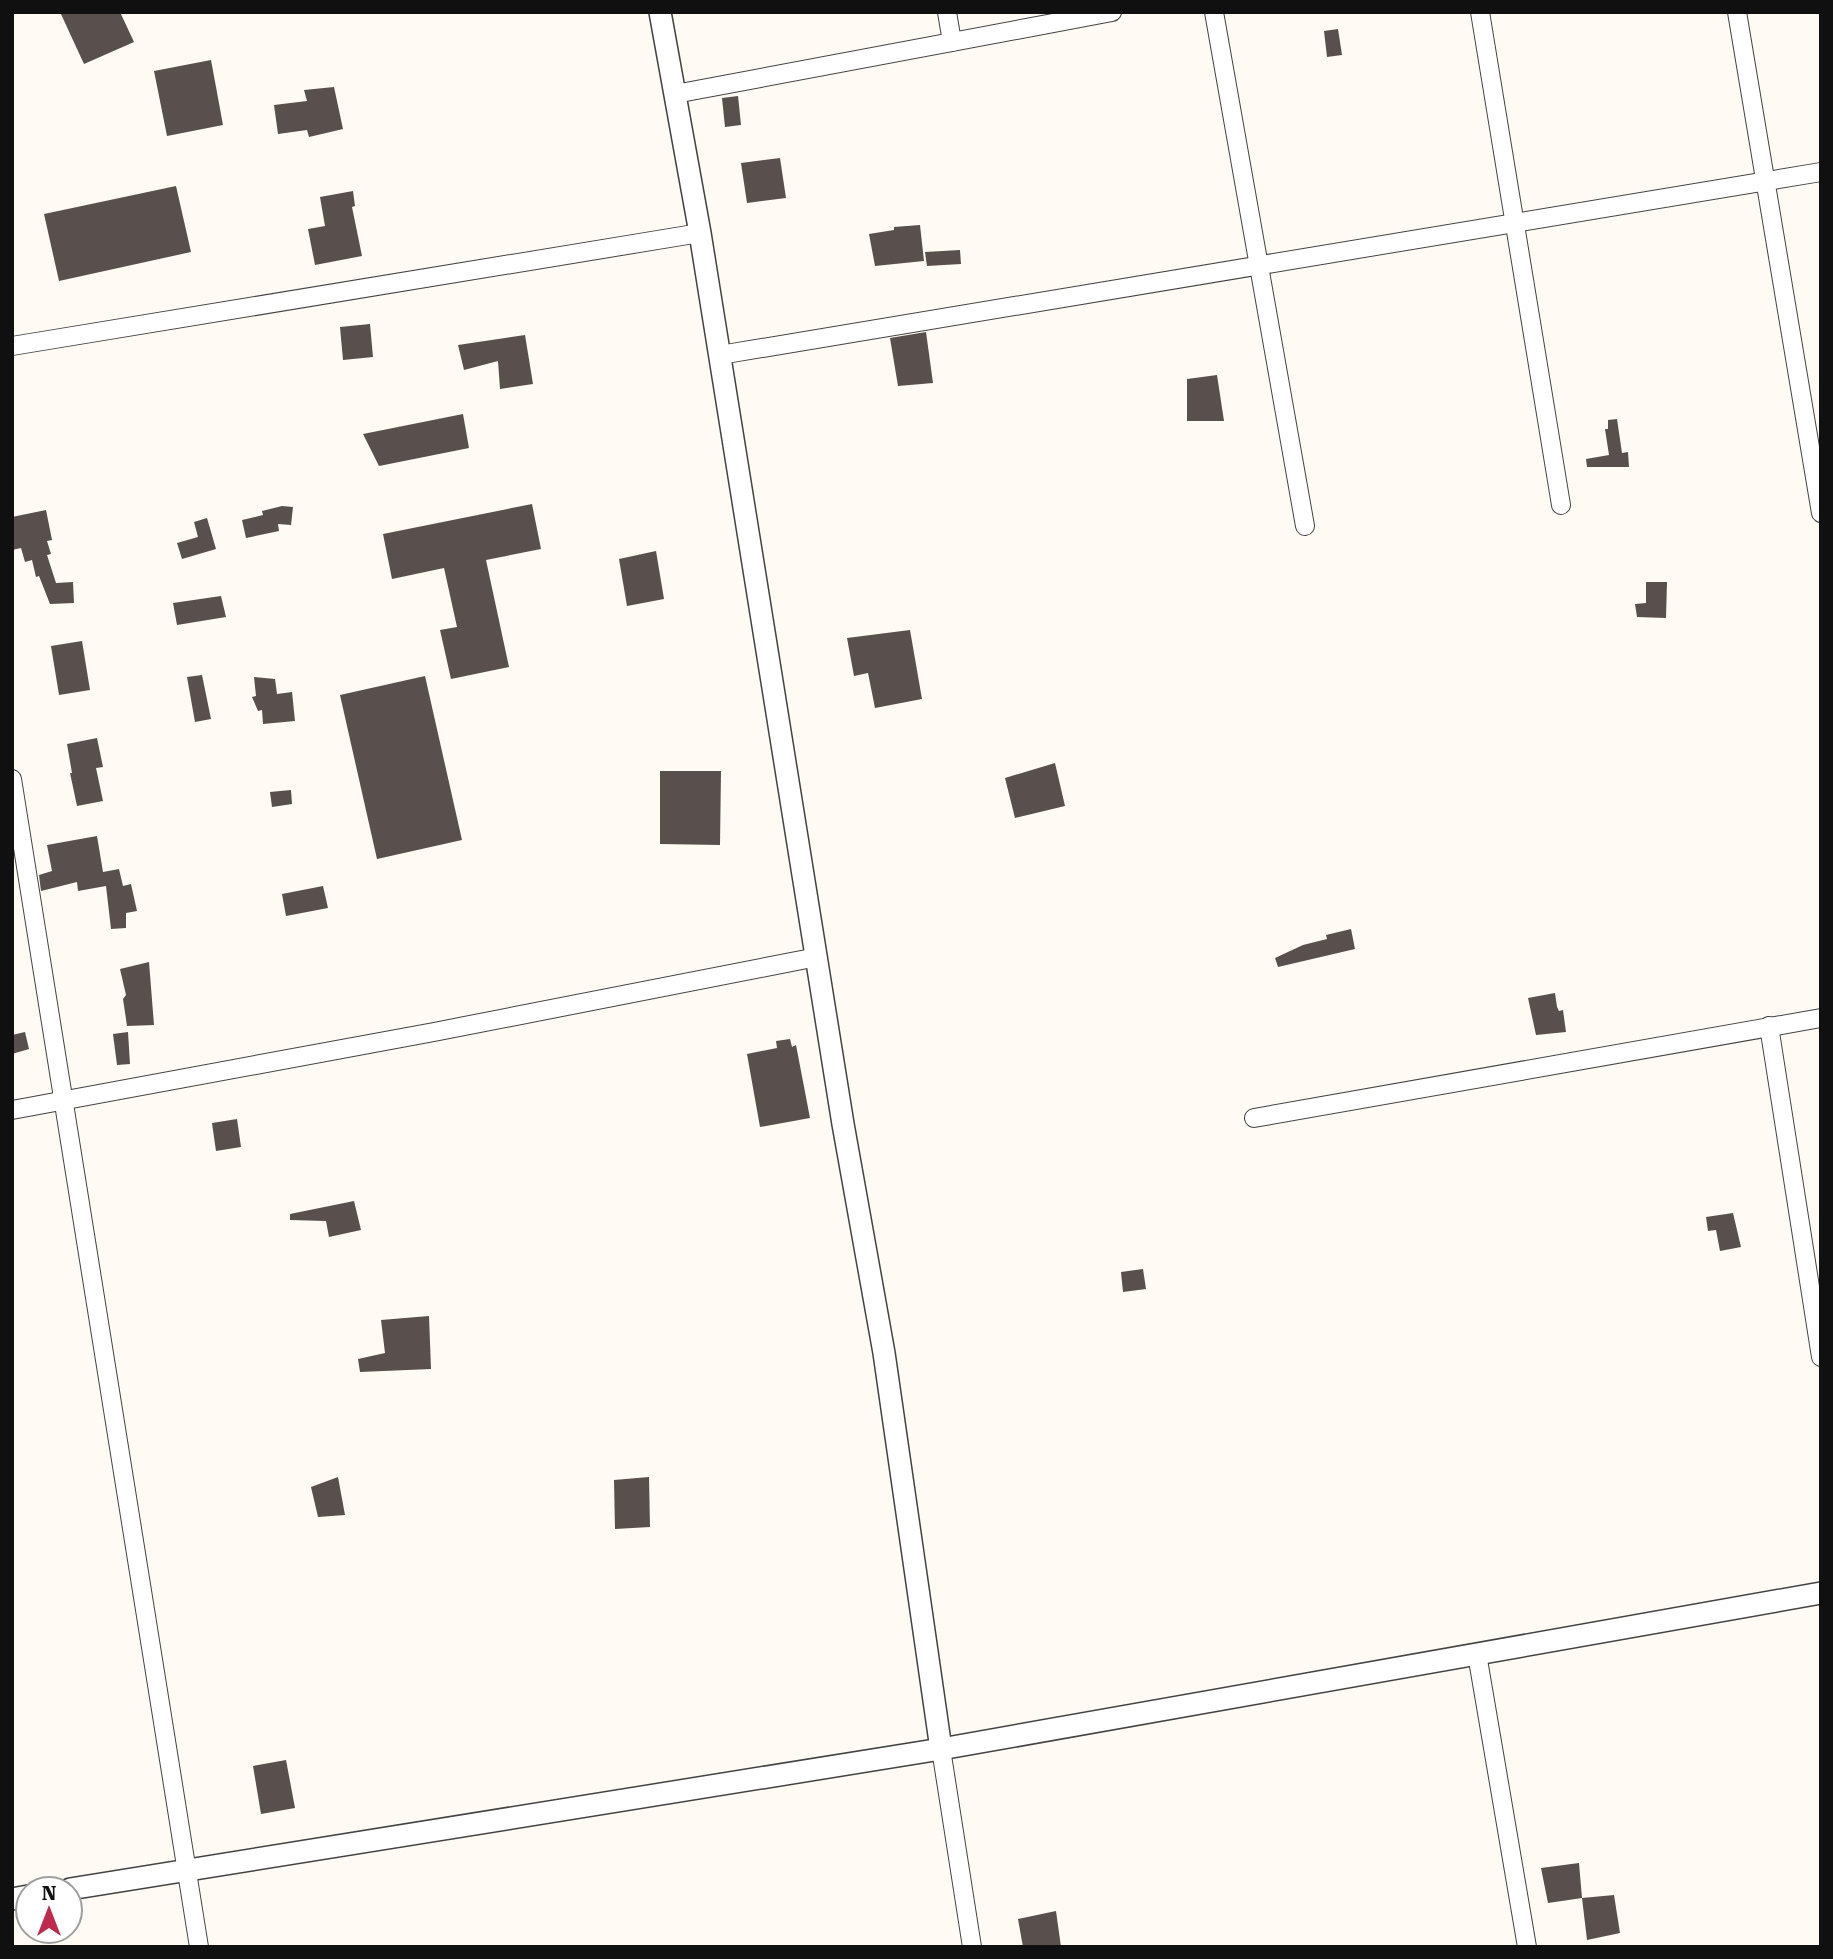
<svg xmlns="http://www.w3.org/2000/svg" width="1833" height="1959" font-family="'Roboto Serif',serif">
  <rect width="100%" height="100%" fill="#fffaf3"/>
  <g fill="#594f4c">
    <path d="M60,12H120L134,42L84,64Z"/>
    <path d="M1338,29L1342,55L1327,57L1324,31Z"/>
    <path d="M211,60L223,125L167,136L154,71Z"/>
    <path d="M334,87L343,129L309,137L307,130L278,134L274,105L307,101L304,90Z"/>
    <path d="M738,96L741,125L725,127L722,98Z"/>
    <path d="M780,158L786,198L747,203L741,163Z"/>
    <path d="M176,186L191,252L59,281L44,214Z"/>
    <path d="M353,191L355,206L352,207L362,256L315,265L308,229L325,226L320,197Z"/>
    <path d="M920,225L924,261L875,266L869,234L894,230V227Z"/>
    <path d="M960,250L961,264L927,266L925,252Z"/>
    <path d="M370,324L373,357L343,360L340,327Z"/>
    <path d="M926,332L933,383L898,386L890,338Z"/>
    <path d="M525,335L533,384L500,389L498,361L464,370L458,345Z"/>
    <path d="M1217,375L1224,421H1187V379Z"/>
    <path d="M463,414L469,448L379,466L363,434Z"/>
    <path d="M1617,419L1622,453L1628,452L1629,467H1587L1586,459L1609,455L1605,429H1608V420Z"/>
    <path d="M532,504L541,549L486,560L509,667L451,679L440,630L457,627L444,568L392,579L383,534Z"/>
    <path d="M282,506L293,507L291,525L278,524L279,531L246,538L242,520L263,515L262,511Z"/>
    <path d="M46,510L52,540L47,541L51,554L47,555L56,583L73,582L74,603L50,604L39,576L36,577L32,560L25,562L21,548L12,550V517Z"/>
    <path d="M207,518L216,549L182,559L177,543L198,537L194,522Z"/>
    <path d="M656,551L664,599L627,606L619,559Z"/>
    <path d="M1646,582H1667L1666,618L1637,617L1635,604L1646,603Z"/>
    <path d="M221,596L226,617L177,625L173,603Z"/>
    <path d="M910,630L922,699L875,708L868,673L854,676L847,638Z"/>
    <path d="M82,641L90,690L59,695L51,646Z"/>
    <path d="M202,675L211,719L195,722L187,677Z"/>
    <path d="M425,676L462,840L377,859L340,695Z"/>
    <path d="M254,677L275,679L277,694L292,692L295,721L263,724L262,710L258,711L252,697L256,696Z"/>
    <path d="M97,738L103,767L96,768L103,801L77,806L70,773H72L67,744Z"/>
    <path d="M1055,763L1065,806L1015,818L1005,778Z"/>
    <path d="M660,771H721L720,845L660,844Z"/>
    <path d="M291,790L292,804L272,807L270,792Z"/>
    <path d="M97,836L103,872L119,869L123,886L131,884L137,911L126,913V928L111,929L106,886L78,891L77,882L41,891L39,875L52,871L47,845Z"/>
    <path d="M323,886L328,908L286,916L282,894Z"/>
    <path d="M1351,929L1355,949L1278,967L1275,958L1303,945L1327,939L1326,935Z"/>
    <path d="M149,962L154,1025L127,1026L123,999L126,995L120,969Z"/>
    <path d="M1555,993L1557,1007L1559,1011L1563,1010L1566,1032L1536,1035L1528,998Z"/>
    <path d="M25,1032L29,1049L12,1054V1035Z"/>
    <path d="M128,1032L130,1064L117,1065L113,1034Z"/>
    <path d="M790,1039L792,1047L796,1045L810,1118L760,1127L747,1054L777,1048L776,1041Z"/>
    <path d="M237,1119L241,1147L216,1151L212,1123Z"/>
    <path d="M354,1201L361,1230L329,1237L326,1221L290,1220V1214Z"/>
    <path d="M1733,1213L1741,1247L1720,1251L1716,1230L1708,1231L1706,1217Z"/>
    <path d="M1143,1269L1146,1289L1123,1292L1121,1272Z"/>
    <path d="M429,1316L431,1369L360,1372L358,1359L385,1353L381,1320Z"/>
    <path d="M338,1477L345,1515L318,1517L311,1487Z"/>
    <path d="M649,1477L650,1527L615,1529L614,1480Z"/>
    <path d="M286,1760L295,1808L261,1814L253,1766Z"/>
    <path d="M1579,1863L1582,1898L1548,1903L1541,1868Z"/>
    <path d="M1614,1895L1620,1933L1587,1940L1582,1898Z"/>
    <path d="M1056,1911L1061,1947H1023L1018,1919Z"/>
  </g>
  <g fill="none" stroke-linecap="round" stroke-linejoin="round">
    <defs>
      <g id="minor">
        <path d="M947,12L952,42"/>
        <path d="M1214,12L1305,526"/>
        <path d="M1480,12L1561,505"/>
        <path d="M1737,12L1821,513"/>
        <path d="M675,94L1112,12"/>
        <path d="M12,346L700,233"/>
        <path d="M720,355L1821,172"/>
        <path d="M12,779L199,1947"/>
        <path d="M1769,1026L1821,1357"/>
        <path d="M12,1110L434,1032L817,957"/>
        <path d="M1254,1118L1821,1018"/>
        <path d="M1477,1654L1527,1947"/>
        <path d="M941,1749L972,1947"/>
      </g>
      <g id="tertiary">
        <path d="M660,12L700,233L843,1124L884,1353L941,1749"/>
        <path d="M70,1889L941,1749L1821,1593"/>
        <path d="M12,1899L28,1896"/>
      </g>
    </defs>
    <use href="#minor" stroke="#434343" stroke-width="20"/>
    <use href="#tertiary" stroke="#434343" stroke-width="24"/>
    <use href="#minor" stroke="#fff" stroke-width="18"/>
    <use href="#tertiary" stroke="#fff" stroke-width="21"/>
  </g>
  <rect width="1833" height="1959" fill="none" stroke="#101010" stroke-width="28"/>
  <g transform="translate(49 1910)"><circle r="33" fill="#ffffff" stroke="#9f9f9f" stroke-width="2"/>
  <path d="M0-5L12 26L0 18L-12 26Z" fill="#be2a4b"/>
  <text y="-10" font-size="19" font-weight="bold" text-anchor="middle" fill="#101010">N</text>
  </g>
</svg>
